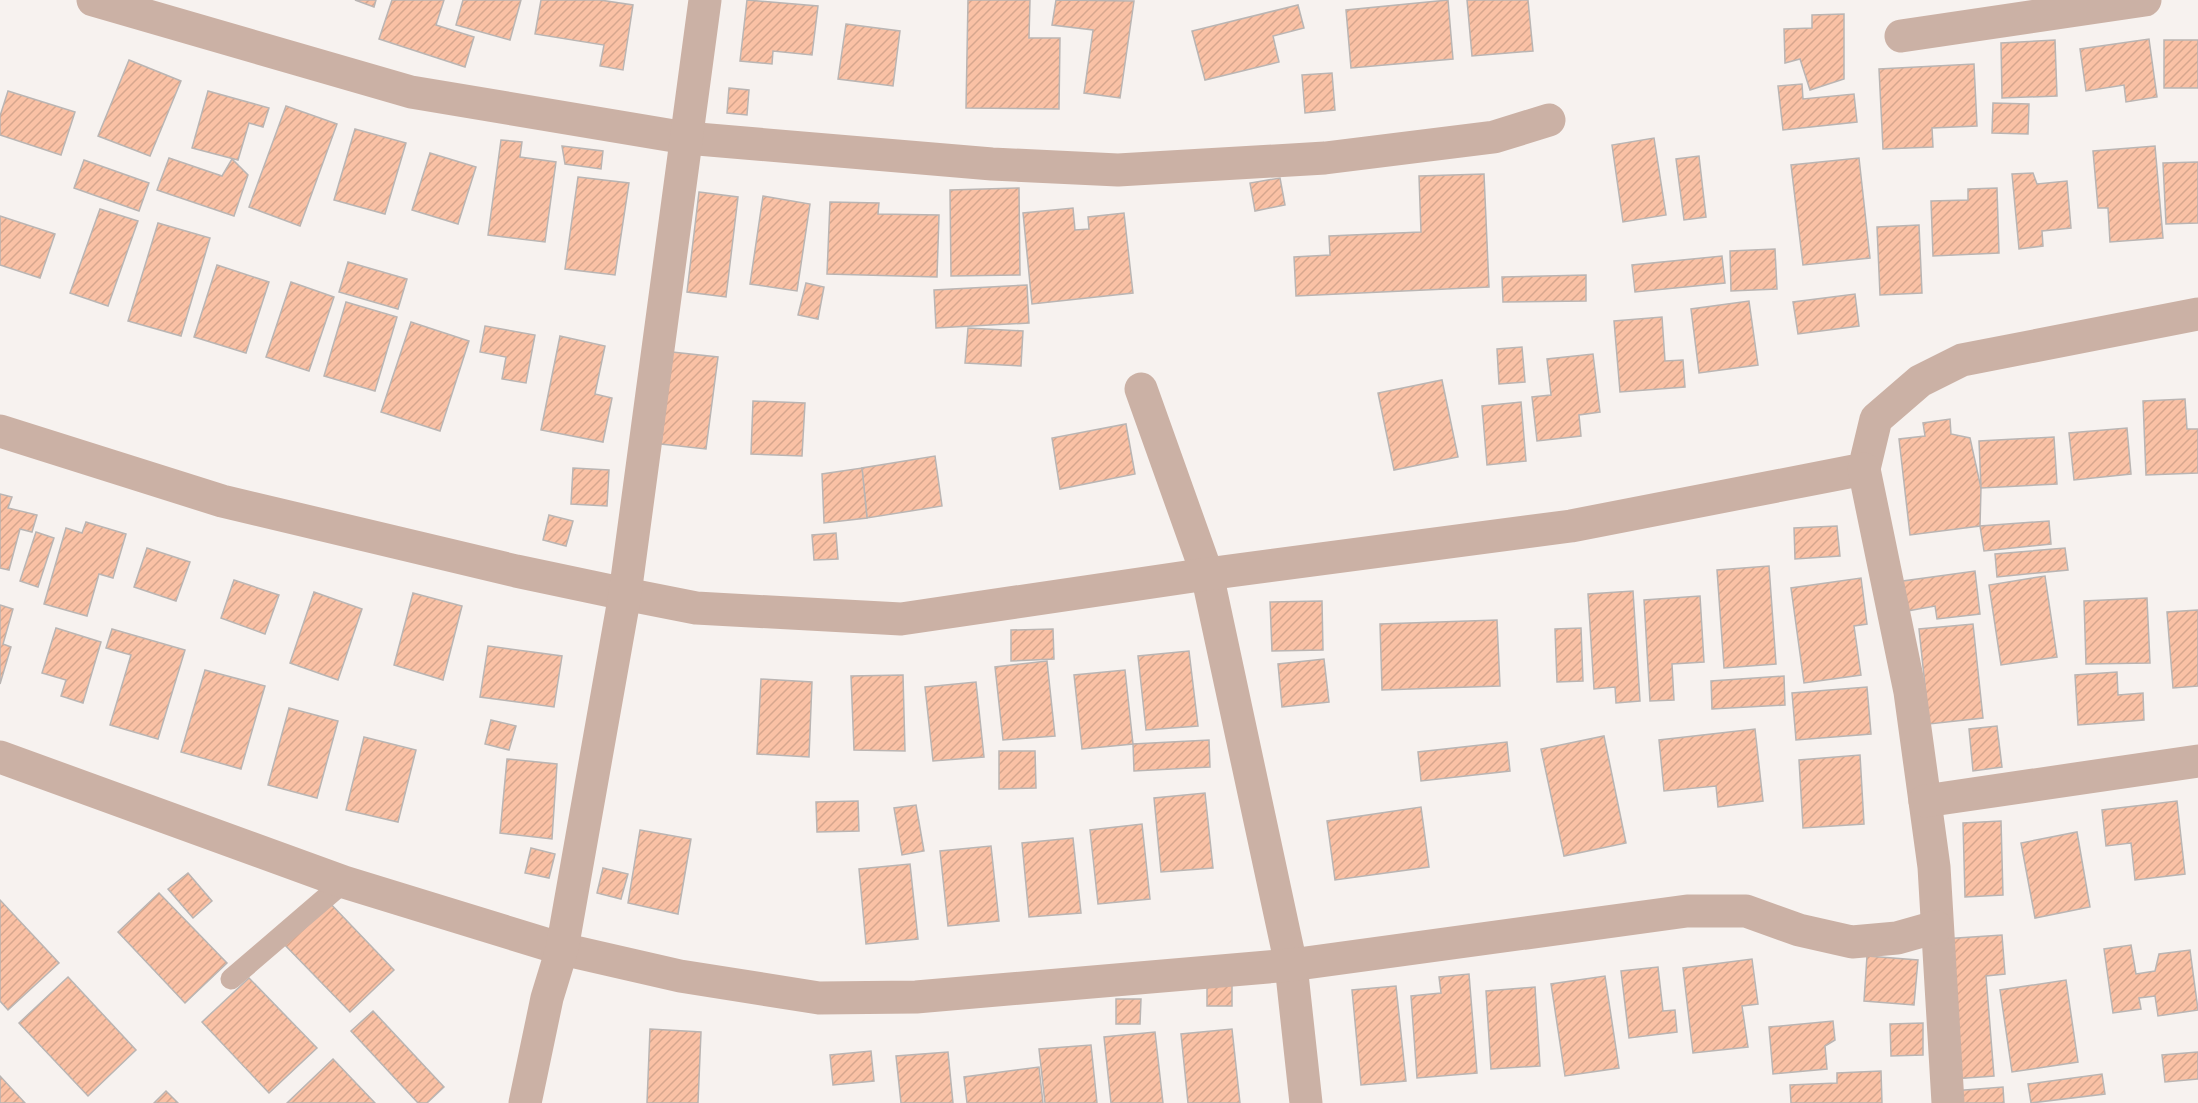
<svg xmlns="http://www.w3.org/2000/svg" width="2198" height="1103" font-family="'Source Sans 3',sans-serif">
  <defs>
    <pattern id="building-hatch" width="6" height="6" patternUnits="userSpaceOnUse" patternTransform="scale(1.5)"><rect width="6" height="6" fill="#fac1a5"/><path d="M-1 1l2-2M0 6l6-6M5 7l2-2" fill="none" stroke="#d6a68e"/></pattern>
  </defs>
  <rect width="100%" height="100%" fill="#f7f2ef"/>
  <g fill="url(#building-hatch)" stroke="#bab5b3" stroke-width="1.5">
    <path d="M355,0H376L374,7Z"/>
    <path d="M392,0H444L436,25L474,37L465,67L379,39Z"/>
    <path d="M463,0H521L510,40L456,25Z"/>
    <path d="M541,0H600L633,5L623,70L600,66L604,45L535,34Z"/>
    <path d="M747,0L818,6L812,55L773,51L772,64L740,61Z"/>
    <path d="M968,0H1030L1029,38H1060L1059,109L966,108Z"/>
    <path d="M1056,0L1134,1L1120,98L1084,93L1093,30L1052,25Z"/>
    <path d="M1448,0L1453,59L1351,68L1346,10Z"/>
    <path d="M1467,0H1528L1533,51L1472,56Z"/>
    <path d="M1298,5L1304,28L1273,36L1279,62L1205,80L1192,31Z"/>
    <path d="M1844,14V79L1810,90L1800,59L1785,63L1784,29L1812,28V15Z"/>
    <path d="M846,24L900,31L893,86L838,79Z"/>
    <path d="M2149,39L2157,97L2126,102L2124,85L2086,91L2080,49Z"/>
    <path d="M2055,40L2057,96L2002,98L2001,43Z"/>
    <rect x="2164" y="40" width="34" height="48"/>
    <path d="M129,60L181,81L150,156L98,136Z"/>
    <path d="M1974,64L1977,126L1932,128L1933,147L1883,149L1879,69Z"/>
    <path d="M1332,73L1335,110L1305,113L1302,75Z"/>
    <path d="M1802,84L1803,99L1854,94L1857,122L1783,130L1778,86Z"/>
    <path d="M729,88L749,90L747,115L727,113Z"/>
    <path d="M8,91L75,112L61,155L0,135V116Z"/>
    <path d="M208,91L269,108L263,127L249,123L238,160L192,148Z"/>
    <path d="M1993,103L2029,104L2028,134L1992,133Z"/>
    <path d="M286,106L337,124L300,226L249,207Z"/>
    <path d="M355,129L406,143L385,214L334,200Z"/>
    <path d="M1654,138L1666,215L1623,222L1612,145Z"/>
    <path d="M501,140L522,142L520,157L556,162L545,242L488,235Z"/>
    <path d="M562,146L603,151L601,169L565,164Z"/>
    <path d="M2155,146L2163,238L2110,242L2108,208H2098L2093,151Z"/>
    <path d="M430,153L476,167L458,224L412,210Z"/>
    <path d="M1699,156L1706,217L1684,220L1676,159Z"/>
    <path d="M169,158L222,176L232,159L248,175L234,216L157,190Z"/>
    <path d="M1859,158L1870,258L1803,265L1791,165Z"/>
    <path d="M84,160L149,183L139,211L74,188Z"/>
    <path d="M2198,162V223L2166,224L2163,163Z"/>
    <path d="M2033,173L2037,184L2067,181L2071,228L2042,231L2043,246L2019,249L2012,174Z"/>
    <path d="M1484,174L1489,287L1296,296L1294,257L1330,255L1329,236L1421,232L1419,176Z"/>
    <path d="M578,177L629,183L615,275L565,269Z"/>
    <path d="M1280,178L1285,205L1255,211L1250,183Z"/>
    <path d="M1019,188L1020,275L951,276L950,190Z"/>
    <path d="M1997,188L1999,253L1933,256L1931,201L1968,200V189Z"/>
    <path d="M699,192L738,197L726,297L687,292Z"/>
    <path d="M763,196L810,204L797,291L750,284Z"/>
    <path d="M830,202L879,203L878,214L939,215L937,277L827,274Z"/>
    <path d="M1073,208L1075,230L1089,229L1088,217L1124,213L1133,293L1032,304L1023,213Z"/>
    <path d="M100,209L138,221L108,306L70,293Z"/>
    <path d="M0,216L55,234L40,278L0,265Z"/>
    <path d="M158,223L210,238L181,336L128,321Z"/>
    <path d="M1919,225L1922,293L1880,295L1877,227Z"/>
    <path d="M1775,249L1777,289L1731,291L1730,251Z"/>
    <path d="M1722,256L1725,283L1635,292L1632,265Z"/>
    <path d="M348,262L407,279L398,309L339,292Z"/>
    <path d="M217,265L269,282L246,353L194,337Z"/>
    <path d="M1586,275V301L1503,302L1502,277Z"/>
    <path d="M291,282L334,297L309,371L266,357Z"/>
    <path d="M806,283L824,287L818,319L798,315Z"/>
    <path d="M1027,285L1029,323L936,328L934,290Z"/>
    <path d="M1855,294L1859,326L1798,334L1793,302Z"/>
    <path d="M1749,301L1758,365L1699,373L1691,309Z"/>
    <path d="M346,302L397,317L375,391L324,376Z"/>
    <path d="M1662,317L1665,361L1683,360L1685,387L1620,392L1614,321Z"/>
    <path d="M411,322L469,341L440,431L381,412Z"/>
    <path d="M485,326L535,335L526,383L502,379L506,357L480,352Z"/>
    <path d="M968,328L1023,331L1021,366L965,363Z"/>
    <path d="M560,336L605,346L595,394L612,398L603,442L541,430Z"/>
    <path d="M1522,347L1525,382L1499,384L1497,349Z"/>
    <path d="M672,352L718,357L706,449L661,444Z"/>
    <path d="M1593,354L1600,412L1579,415L1581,436L1537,441L1532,397L1551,395L1547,359Z"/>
    <path d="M1442,380L1458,457L1394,470L1378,393Z"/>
    <path d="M2185,399L2187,429H2198V473L2146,475L2143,401Z"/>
    <path d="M753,401L805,403L802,456L751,454Z"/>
    <path d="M1521,402L1526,461L1487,465L1482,406Z"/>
    <path d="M1950,419L1951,434L1970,438L1981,488L1980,526L1910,535L1899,439L1925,436L1923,423Z"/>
    <path d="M1126,424L1135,474L1060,489L1052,438Z"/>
    <path d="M2127,428L2131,474L2074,480L2069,433Z"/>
    <path d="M2054,437L2057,484L1981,488L1979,441Z"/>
    <path d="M935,456L942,506L867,518L862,468Z"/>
    <path d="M573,468L609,470L607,506L571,504Z"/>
    <path d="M862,468L867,518L824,523L822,474Z"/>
    <path d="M0,494L12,497L8,508L37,515L32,532L20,529L9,570L0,568Z"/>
    <path d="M549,515L573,521L566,546L543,540Z"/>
    <path d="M2049,521L2051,544L1984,551L1980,526Z"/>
    <path d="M86,522L126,534L113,578L99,574L87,616L44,604L66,528L82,533Z"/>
    <path d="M1837,526L1840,556L1795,559L1794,528Z"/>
    <path d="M36,532L54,538L38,587L20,581Z"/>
    <path d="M836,533L838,559L814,560L812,535Z"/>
    <path d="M147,548L190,562L176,601L134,587Z"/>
    <path d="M2065,548L2068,570L1997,577L1995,554Z"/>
    <path d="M1769,566L1776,664L1724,668L1717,570Z"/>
    <path d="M1975,571L1980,614L1937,619L1935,606L1907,611L1903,581Z"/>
    <path d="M2045,576L2057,657L2001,665L1989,585Z"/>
    <path d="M1861,578L1867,624L1854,626L1861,675L1804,683L1791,588Z"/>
    <path d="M234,580L279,595L265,634L221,618Z"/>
    <path d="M1633,591L1640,701L1616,703L1615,687L1594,689L1588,594Z"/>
    <path d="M314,592L362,609L338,680L290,663Z"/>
    <path d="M413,593L462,606L443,680L394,665Z"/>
    <path d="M1700,596L1704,662L1672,664L1674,700L1650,701L1644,600Z"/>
    <path d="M2147,598L2150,663L2086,664L2084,601Z"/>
    <path d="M1322,601L1323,650L1272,651L1270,602Z"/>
    <path d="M0,605L13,609L3,644L11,647L0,684Z"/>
    <path d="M2198,610V686L2173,688L2167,612Z"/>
    <path d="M1497,620L1500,686L1382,690L1380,624Z"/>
    <path d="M1973,624L1983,718L1929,724L1919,629Z"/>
    <path d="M56,628L101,642L83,703L61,696L66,680L42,673Z"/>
    <path d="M1581,628L1583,681L1557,682L1555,629Z"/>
    <path d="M112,629L185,650L158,739L110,725L131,655L106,648Z"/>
    <path d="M1053,629L1054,659L1011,661V630Z"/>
    <path d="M488,646L562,656L554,707L480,697Z"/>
    <path d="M1189,651L1198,726L1146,730L1138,656Z"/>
    <path d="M1324,659L1329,702L1282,707L1278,664Z"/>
    <path d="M1047,661L1055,736L1003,740L995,667Z"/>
    <path d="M205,670L265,686L241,769L181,752Z"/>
    <path d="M1125,670L1133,744L1082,749L1074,675Z"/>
    <path d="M2117,672L2118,695L2143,693L2144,720L2078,725L2075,675Z"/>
    <path d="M903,675L905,751L854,750L851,676Z"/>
    <path d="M1784,676L1785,705L1712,709L1711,681Z"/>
    <path d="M761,679L812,682L809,757L757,754Z"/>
    <path d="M976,682L984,757L933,761L925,687Z"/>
    <path d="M1867,687L1871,734L1796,740L1792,693Z"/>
    <path d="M289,708L338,721L317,798L268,785Z"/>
    <path d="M491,720L516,726L509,750L485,744Z"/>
    <path d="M1997,726L2002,767L1973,771L1969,729Z"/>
    <path d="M1755,729L1763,801L1718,807L1716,786L1664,791L1659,740Z"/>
    <path d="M1604,736L1626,843L1564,856L1541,749Z"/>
    <path d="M364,737L416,750L398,822L346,810Z"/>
    <path d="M1209,740L1210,767L1134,771L1133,744Z"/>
    <path d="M1507,742L1510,771L1421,781L1418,752Z"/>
    <path d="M999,751H1035L1036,788L999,789Z"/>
    <path d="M1860,755L1864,824L1803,828L1799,760Z"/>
    <path d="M507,759L557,764L552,839L500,833Z"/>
    <path d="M1205,793L1213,868L1161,872L1154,798Z"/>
    <path d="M858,801L859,831L817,832L816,802Z"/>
    <path d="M2177,801L2185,874L2135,880L2131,843L2106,846L2102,810Z"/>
    <path d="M916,805L924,851L902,855L894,808Z"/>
    <path d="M1421,807L1429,867L1335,880L1327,821Z"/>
    <path d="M2001,821L2003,895L1965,897L1963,823Z"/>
    <path d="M1142,824L1150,899L1098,904L1090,830Z"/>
    <path d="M640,830L691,839L678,914L628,903Z"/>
    <path d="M2077,832L2090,907L2035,918L2021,843Z"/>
    <path d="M1073,838L1081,913L1029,917L1022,843Z"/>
    <path d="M991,846L999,921L948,926L940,851Z"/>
    <path d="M531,848L555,854L549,878L525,873Z"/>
    <path d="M910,864L918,939L866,944L859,869Z"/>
    <path d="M603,868L628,874L621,899L597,893Z"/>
    <path d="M188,873L212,901L193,918L168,889Z"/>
    <path d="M159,893L227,963L185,1003L118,932Z"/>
    <path d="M326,899L394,970L350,1012L281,941Z"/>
    <path d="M0,900L59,963L8,1010L0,1001Z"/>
    <path d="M2002,935L2005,974L1986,976L1994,1076L1953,1079L1942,939Z"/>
    <path d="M2131,945L2136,974L2155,971L2159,954L2190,950L2198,1010L2158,1016L2155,996L2139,998L2141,1009L2113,1013L2104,949Z"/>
    <path d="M1867,956L1918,960L1914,1005L1864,1001Z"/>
    <path d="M1752,959L1758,1004L1742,1006L1748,1047L1693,1053L1683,968Z"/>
    <path d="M1658,967L1663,1011L1675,1010L1677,1032L1629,1038L1621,971Z"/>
    <path d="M1469,974L1477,1073L1417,1078L1411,996L1441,993L1439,977Z"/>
    <path d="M1605,976L1619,1068L1565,1076L1551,984Z"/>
    <path d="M68,977L136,1050L88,1096L19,1023Z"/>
    <path d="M249,978L317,1048L269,1093L202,1022Z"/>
    <path d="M1232,980V1006H1207V981Z"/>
    <path d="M2066,980L2078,1062L2012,1072L2000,990Z"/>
    <path d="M1396,986L1406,1081L1361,1085L1352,990Z"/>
    <path d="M1535,987L1540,1066L1491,1069L1486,991Z"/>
    <path d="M1116,999H1141L1140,1024H1116Z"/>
    <path d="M373,1011L444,1087L427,1103H418L351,1031Z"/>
    <path d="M1833,1021L1835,1040L1825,1046L1827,1069L1773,1074L1769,1027Z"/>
    <path d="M1923,1023V1055L1891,1056L1890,1024Z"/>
    <path d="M650,1029L701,1032L698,1103H647Z"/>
    <path d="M1232,1029L1240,1103H1188L1181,1034Z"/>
    <path d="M1155,1032L1163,1103H1111L1104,1037Z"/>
    <path d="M1091,1045L1097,1103H1045L1039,1049Z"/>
    <path d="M871,1051L874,1081L833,1085L830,1055Z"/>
    <path d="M948,1052L953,1103H901L896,1056Z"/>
    <path d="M2198,1052V1079L2165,1082L2162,1055Z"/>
    <path d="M333,1059L375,1103H287Z"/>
    <path d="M1039,1067L1043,1103H967L964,1077Z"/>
    <path d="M1881,1071L1882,1103H1791L1790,1085L1837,1083V1073Z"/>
    <path d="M2102,1074L2105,1094L2031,1103L2028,1084Z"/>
    <path d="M0,1076L25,1103H0Z"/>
    <path d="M2003,1087L2004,1103H1953L1952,1091Z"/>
    <path d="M166,1091L178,1103H154Z"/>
  </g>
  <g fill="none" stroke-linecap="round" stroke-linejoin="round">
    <path stroke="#cbb1a5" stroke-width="21" d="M231,979L344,882"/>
    <g stroke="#cbb1a5" stroke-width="33">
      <path d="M93,0L411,92L686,138L992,164L1118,170L1325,158L1494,137L1549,120"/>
      <path d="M1901,36L2145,0"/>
      <path d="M1141,389L1207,574L1291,965L1306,1103"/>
      <path d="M0,431L222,501L516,571L625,594L696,608L901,619L1207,574L1571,526L1864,469L1876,419L1920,381L1962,360L2198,314"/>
      <path d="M1864,469L1910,692L1934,867L1948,1103"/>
      <path d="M0,757L344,882L562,949L680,976L819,998L916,997L1291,965L1687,911H1746L1799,930L1852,942L1897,938L1936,927"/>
      <path d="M1925,801L2198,761"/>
      <path d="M525,1103L547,998L562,949L625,594L705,0"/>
    </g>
  </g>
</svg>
